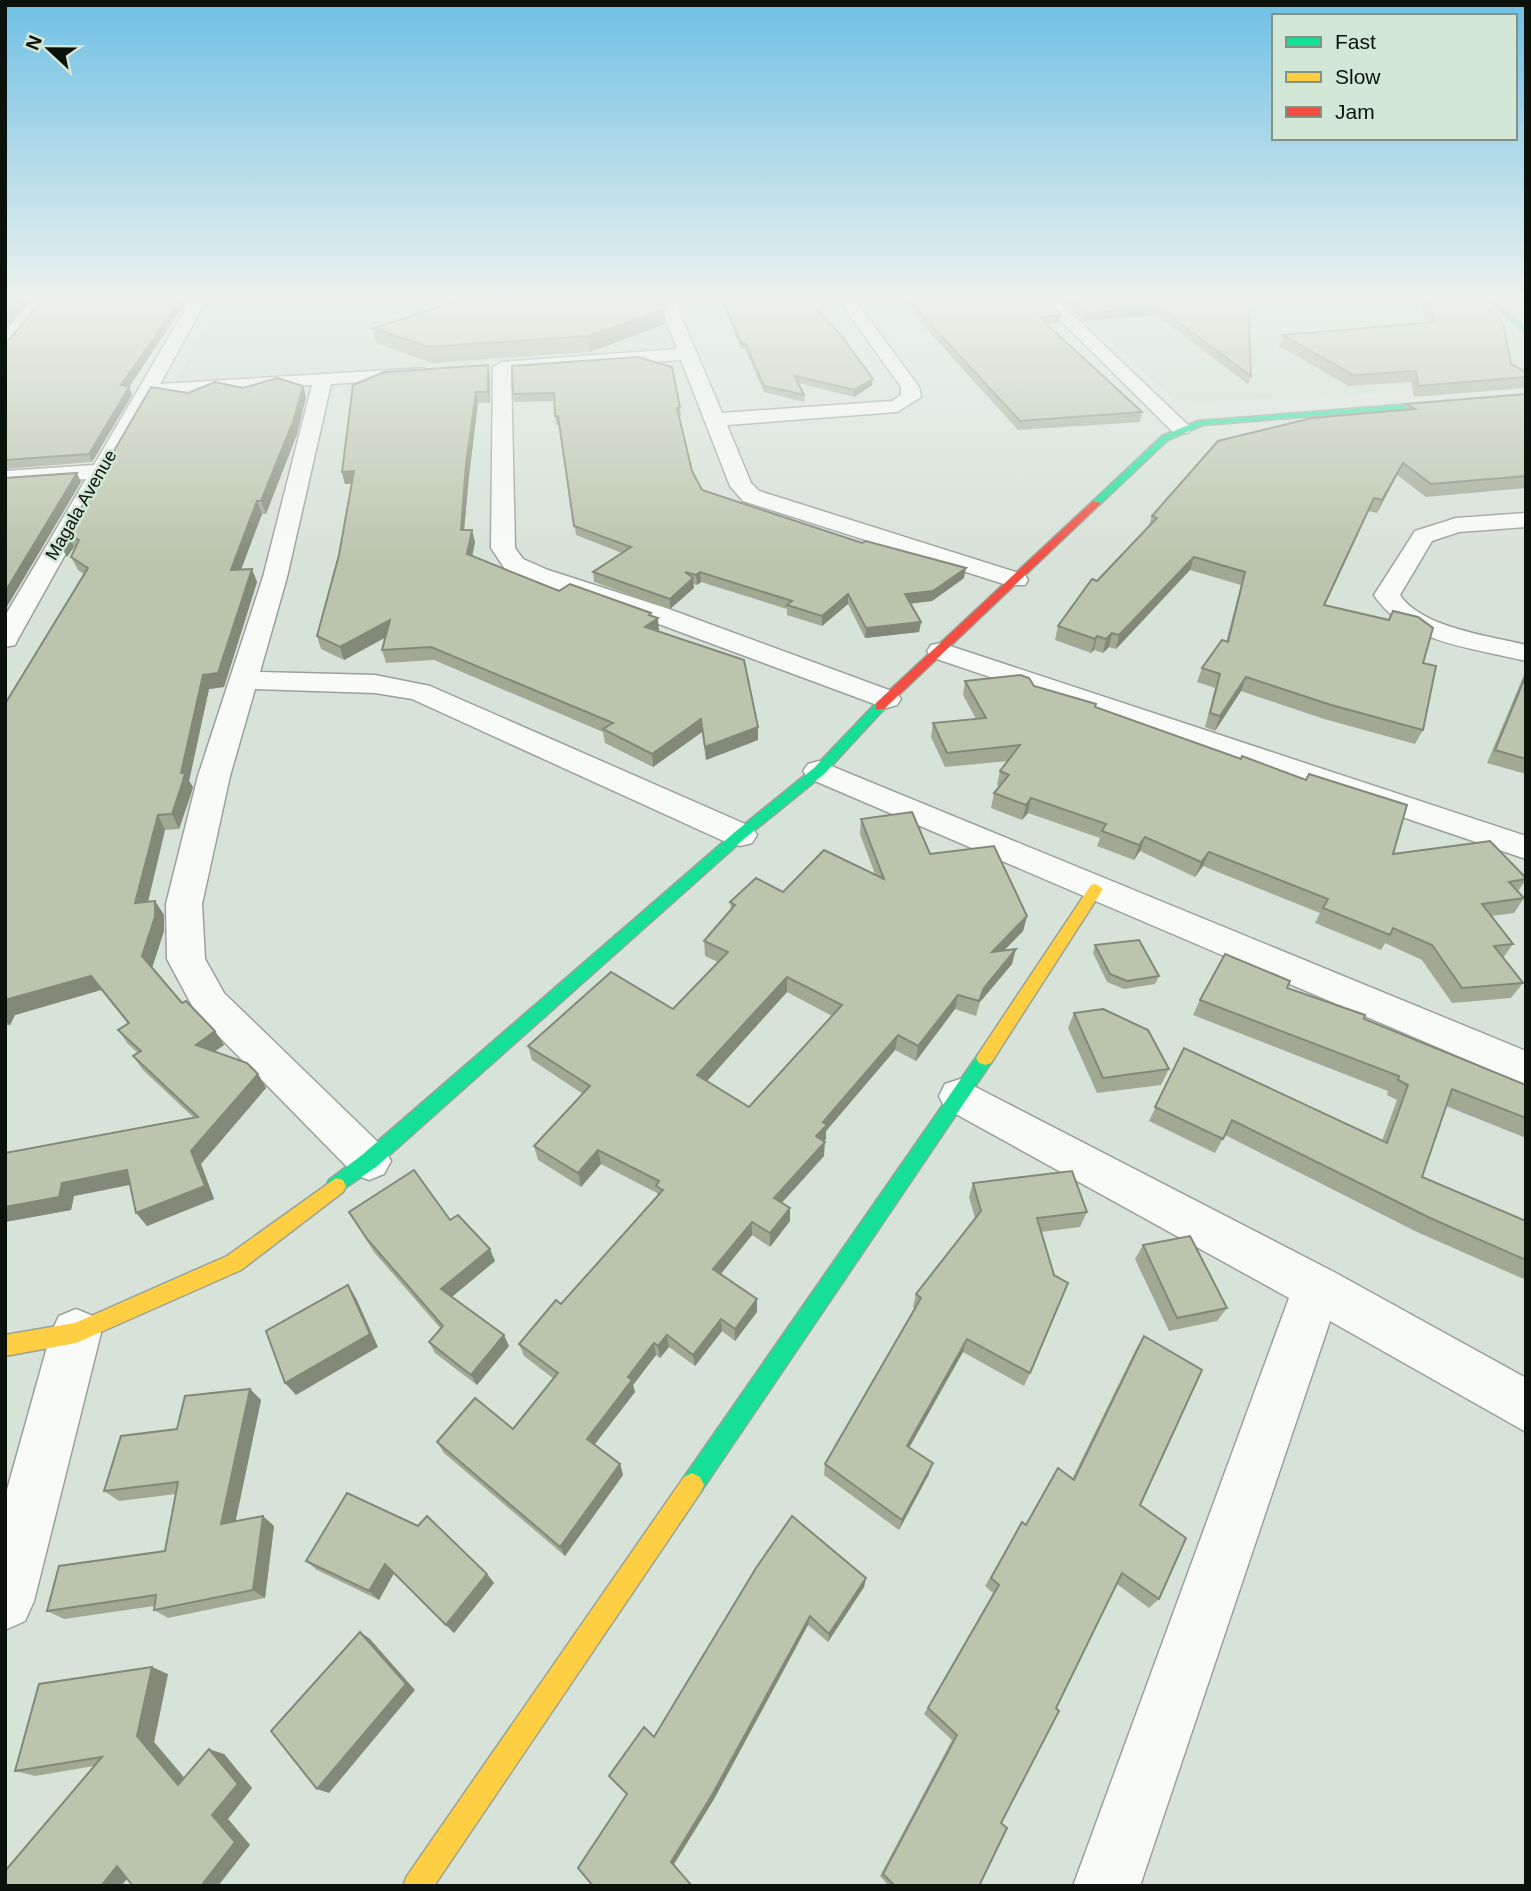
<svg xmlns="http://www.w3.org/2000/svg" width="1531" height="1891" font-family="Helvetica,sans-serif">
  <rect width="100%" height="100%" fill="#d7e2d8"/>
  <g fill="#cadece">
    <path d="M222,299H656L679,350L176,381Z"/>
    <path d="M1063,299H1526V386L1178,403Z"/>
  </g>
  <g fill="none" stroke-linecap="round" stroke-linejoin="round">
    <defs>
      <g id="street">
        <path d="M35,299H52L11,346L5,347V331Z"/>
        <path d="M191,299H207L160,384L424,368L433,373L424,378L331,384L287,577L260,672L375,675L430,686L752,827L757,835L752,843L740,846L728,843L412,699L375,693L255,689L230,776L202,904L205,959L224,993L384,1148L391,1161L384,1174L369,1180L354,1174L196,1013L167,959L166,904L198,776L263,577L312,385L154,395L18,639L15,645L5,647V616L86,479L5,484V471L94,465Z"/>
        <path d="M658,299H674L722,413L892,401L901,395V387L838,299H854L919,387L921,397L897,412L727,425L751,483L759,491L1025,575L1028,580L1025,585H1007L743,501L730,486L681,360L511,372L515,548L523,559L548,570L666,608L897,693L901,699L897,705L887,708L877,705L648,620L530,580L505,569L491,548L493,367L502,362L677,349Z"/>
        <path d="M1039,299H1056L1188,425L1191,429L1188,433H1174Z"/>
        <path d="M1526,513V527L1459,532L1432,541L1400,595C1422,628 1490,636 1526,645V661C1474,648 1405,643 1374,595L1415,531L1456,518Z"/>
        <path d="M941,643L1526,836V859L931,657L927,651L931,645Z"/>
        <path d="M819,761L1526,1051V1085L808,778L803,771L808,764Z"/>
        <path d="M960,1079L1334,1272L1526,1378V1432L1330,1321L1140,1886H1073L1289,1298L945,1108L939,1096L945,1084Z"/>
        <path d="M76,1309L93,1316L101,1333L34,1601L25,1621L5,1630V1497L51,1333L59,1316Z"/>
      </g>
      <g id="fast">
        <path d="M1488,299H1495L1526,328V334Z"/>
        <path d="M1526,395V399L1203,425L1168,440L1099,505L1091,503L1162,436L1198,421Z"/>
        <path d="M880,702L884,703V709L824,774L745,838L376,1167L336,1194L329,1192L326,1186L329,1180L362,1155L735,832L814,768L876,703Z"/>
        <path d="M985,1051L991,1053L994,1058L991,1063L700,1493L692,1497L684,1493L680,1485L684,1477L979,1053Z"/>
      </g>
      <g id="slow">
        <path d="M1096,884L1103,889L991,1063L985,1065L979,1063L976,1058L979,1053L1091,885Z"/>
        <path d="M336,1178L343,1180L346,1186L343,1192L241,1270L76,1343L5,1356V1335L75,1323L227,1256Z"/>
        <path d="M692,1473L700,1477L704,1485L700,1493L434,1886H403L407,1876L684,1477Z"/>
      </g>
      <path id="jam" d="M1093,501L1101,503L884,709H876V703Z"/>
    </defs>
    <use href="#street" stroke="#99a29a" stroke-width="3"/>
    <use href="#fast" stroke="#99a29a" stroke-width="3"/>
    <use href="#slow" stroke="#99a29a" stroke-width="3"/>
    <use href="#jam" stroke="#99a29a" stroke-width="3"/>
    <use href="#street" fill="#f9fbf9" fill-rule="evenodd"/>
    <use href="#fast" fill="#16e098" fill-rule="evenodd"/>
    <use href="#slow" fill="#ffcf43" fill-rule="evenodd"/>
    <use href="#jam" fill="#f24e42" fill-rule="evenodd"/>
  </g>
  <g fill="#a1a995" fill-rule="evenodd">
    <path d="M43,299H188L129,387L132,395L92,462L5,469V341L9,340Z"/>
    <path d="M713,299H807L872,385L854,397L798,383L804,395V402L764,392L745,349H741L722,302L716,305Z"/>
    <path d="M899,299H1047L1061,315L1059,323L1046,324L1142,412L1140,422L1018,430Z"/>
    <path d="M1060,299H1248L1251,376L1248,384L1156,315L1083,321Z"/>
    <path d="M1418,299H1479L1511,364L1526,372V388L1414,397L1411,382L1349,386L1279,346L1283,335L1427,323Z"/>
    <path d="M664,309L665,324L590,352L432,363L376,343L373,328Z"/>
    <path d="M488,365L490,376V403H478L469,476L464,530L475,542L472,556L559,591L651,616L659,631V632L758,727V740L706,760L702,732L653,767L605,743L603,732L434,660L386,663L382,650L385,637L344,660L321,649L317,636L339,555L352,483L345,484L342,472Z"/>
    <path d="M512,366L680,407L681,416H679L692,471L702,490L964,578L932,601L910,604L921,622L919,632L865,638L848,604L822,626L787,615V609L701,582L697,585L693,584L694,588L670,609L594,582L593,572L622,553L576,535L560,424L556,425L554,401L514,402L513,394Z"/>
    <path d="M303,386L306,397L297,434L266,514H262L241,569L257,582L224,687L209,689L189,781L193,787L191,795L179,829L165,830L148,902L155,901L164,915V931L152,968L182,1003L215,1031L224,1045L215,1051L258,1074L266,1088L201,1164L214,1199L147,1226L130,1185L74,1196L71,1210L5,1222V1153L194,1118L143,1070L133,1056L138,1053L128,1044L118,1030L128,1024L101,990L15,1015L10,1025L5,1026V704L84,574L78,570L71,557L76,548L74,547L67,557L60,544L188,393L243,388Z"/>
    <path d="M1526,394V488L1426,497L1397,475L1377,513L1368,511L1325,605L1388,620L1393,611L1423,663V730L1415,744L1324,719L1241,691L1215,731L1205,727L1215,688L1197,682L1202,668L1226,642L1241,585L1190,570L1116,649L1109,647L1103,653L1094,650L1091,653L1055,640L1058,626L1097,581L1149,525L1152,516L1404,410L1406,404Z"/>
    <path d="M1526,670V774L1487,763Z"/>
    <path d="M965,681L1034,686L1096,707L1393,854L1526,878V880L1518,891L1524,898L1514,913L1491,916L1513,944L1503,958L1523,983L1511,998L1452,1003L1422,960L1385,943L1381,950L1315,923L1320,913L1203,866L1195,877L1140,851L1134,860L1097,846L1100,838L1028,813L1022,820L991,808L994,793L1000,787L997,785L1000,771L1008,761L945,767L931,737L933,723L976,719L963,695Z"/>
    <path d="M861,819L930,854L1027,916L1023,931L1004,950L1012,964L980,1002L976,1016L955,1009L916,1061L895,1050L826,1131V1139L824,1141V1156L782,1203L790,1208V1221L770,1247L752,1235L721,1274L757,1299V1312L735,1341L722,1331L695,1366L669,1347L660,1358L656,1355L633,1385L635,1392L595,1444L620,1464L623,1475L565,1556L444,1453L437,1442L513,1429L554,1379L524,1356L519,1344L561,1304L657,1196V1193L601,1164L581,1187L538,1160L534,1146L583,1094L532,1060L528,1046L673,1009L718,962L705,956L704,941L731,910L730,902L875,874L860,834ZM787,992L832,1016L749,1107L707,1081Z"/>
    <path d="M1095,945L1159,976L1155,984L1124,989L1107,982L1093,953Z"/>
    <path d="M1287,988L1526,1085V1138L1446,1106L1422,1177L1526,1221V1280L1417,1232L1225,1135L1215,1153L1149,1121L1184,1048L1382,1141L1397,1100L1387,1095L1388,1091L1193,1015L1200,1000Z"/>
    <path d="M1074,1013L1169,1069L1161,1085L1097,1093L1068,1028Z"/>
    <path d="M973,1183L1087,1212L1080,1227L1041,1232L1030,1373L1024,1386L963,1352L909,1447L929,1474L899,1530L824,1475L825,1464L915,1309L913,1307L916,1294L975,1218L969,1197Z"/>
    <path d="M349,1212L450,1220L495,1261L451,1297L504,1335L509,1346L477,1385L435,1353L429,1342L441,1329L374,1252Z"/>
    <path d="M1143,1245L1227,1308L1217,1321L1169,1331L1135,1259Z"/>
    <path d="M1144,1336L1140,1505L1159,1599L1149,1608L1117,1584L1001,1823L979,1886H889L880,1876L952,1740L924,1714L993,1593L985,1586L1016,1532L1026,1525L1058,1468L1072,1479L1136,1349Z"/>
    <path d="M250,1389L261,1400L235,1521L274,1526L265,1598L168,1618L154,1610V1606L64,1619L47,1611L165,1551L176,1494L119,1501L104,1491L177,1429Z"/>
    <path d="M792,1516L866,1578L864,1587L828,1642L808,1625L714,1799L674,1864L593,1886L627,1794L654,1737Z"/>
    <path d="M418,1526L487,1574L494,1583L454,1633L394,1573L379,1600L317,1570L306,1561Z"/>
    <path d="M168,1674L154,1742L184,1778L224,1754L252,1788L228,1819L250,1845L127,1879L121,1886H5L94,1766L35,1776L15,1771Z"/>
  </g>
  <g fill="#838979">
    <path d="M22,299H32L5,327V316Z"/>
    <path d="M181,299H188L129,387L132,395L92,462L89,454L121,385Z"/>
    <path d="M716,299H722V302L716,305Z"/>
    <path d="M1158,307L1156,315L1083,321L1085,313Z"/>
    <path d="M664,309L665,324L590,352L588,336Z"/>
    <path d="M1061,315L1059,323L1037,325L1039,317Z"/>
    <path d="M488,365L490,376V403L488,392Z"/>
    <path d="M873,379L872,385L854,397V390Z"/>
    <path d="M303,386L306,397L297,434L266,514L261,501Z"/>
    <path d="M476,392L478,403L469,476L463,542L461,530L466,464Z"/>
    <path d="M1403,463L1397,475L1377,513L1382,500Z"/>
    <path d="M354,471L357,483L345,484L342,472Z"/>
    <path d="M77,473L81,482L5,610V592Z"/>
    <path d="M257,501L262,514L236,583L231,570Z"/>
    <path d="M472,530L475,542L470,567L467,554Z"/>
    <path d="M68,534L74,547L67,557L60,544Z"/>
    <path d="M1194,557L1190,570L1116,649L1119,635Z"/>
    <path d="M966,568L964,578L932,601L904,604L905,594Z"/>
    <path d="M252,569L257,582L224,687L209,689L189,781L193,787L179,829L172,814L203,675Z"/>
    <path d="M700,572L701,582L697,585L696,575Z"/>
    <path d="M693,578L694,588L670,609V599Z"/>
    <path d="M848,594V604L822,626V616Z"/>
    <path d="M651,613L652,623L658,618L659,631L646,640L645,627L649,615Z"/>
    <path d="M390,620L394,633L344,660L340,647Z"/>
    <path d="M921,622L919,632L865,638L866,628Z"/>
    <path d="M1112,633L1109,647L1103,653L1106,639Z"/>
    <path d="M1097,636L1094,650L1091,653L1095,639Z"/>
    <path d="M1246,677L1241,691L1215,731L1220,716Z"/>
    <path d="M701,719L702,732L653,767L652,754Z"/>
    <path d="M758,727V740L706,760L705,747Z"/>
    <path d="M1031,798L1028,813L1022,820L1026,805Z"/>
    <path d="M158,815L165,830L144,918L135,903Z"/>
    <path d="M1145,837L1140,851L1134,860L1139,845Z"/>
    <path d="M1209,852L1203,866L1195,877L1201,862Z"/>
    <path d="M155,901L164,915V931L151,971L142,956Z"/>
    <path d="M1027,916L1023,931L988,967L992,952Z"/>
    <path d="M1016,949L1012,964L980,1002L976,1016L984,988Z"/>
    <path d="M91,976L101,990L15,1015L10,1025L5,1020V1000Z"/>
    <path d="M787,977V992L699,1090L697,1075Z"/>
    <path d="M958,995L955,1009L916,1061L918,1046Z"/>
    <path d="M215,1031L224,1045L204,1059L196,1045Z"/>
    <path d="M898,1035L895,1050L826,1131V1139L815,1150L816,1136L823,1122Z"/>
    <path d="M258,1074L266,1088L201,1164L214,1199L147,1226L136,1213Z"/>
    <path d="M825,1142L824,1156L774,1211V1198Z"/>
    <path d="M598,1150L601,1164L581,1187L578,1173Z"/>
    <path d="M127,1170L138,1183L74,1196L71,1210L5,1222V1207L62,1183Z"/>
    <path d="M790,1208V1221L770,1247V1233Z"/>
    <path d="M752,1222V1235L714,1282L713,1269Z"/>
    <path d="M490,1249L495,1261L447,1301L441,1289Z"/>
    <path d="M348,1285L356,1298L378,1347L296,1395L285,1383Z"/>
    <path d="M757,1299V1312L735,1341V1329Z"/>
    <path d="M721,1319L722,1331L695,1366L693,1355Z"/>
    <path d="M504,1335L509,1346L477,1385L471,1375Z"/>
    <path d="M667,1335L669,1347L660,1358L658,1346Z"/>
    <path d="M967,1339L963,1352L904,1457L907,1446Z"/>
    <path d="M654,1343L656,1355L633,1385L635,1392L591,1449L587,1439L628,1377Z"/>
    <path d="M250,1389L261,1400L233,1534L221,1524Z"/>
    <path d="M933,1463L929,1474L899,1530L902,1520Z"/>
    <path d="M620,1464L623,1475L565,1556L560,1547Z"/>
    <path d="M263,1516L274,1526L265,1598L253,1590Z"/>
    <path d="M385,1564L394,1573L379,1600L369,1591Z"/>
    <path d="M487,1574L494,1583L454,1633L446,1625Z"/>
    <path d="M866,1578L864,1587L828,1642L829,1634Z"/>
    <path d="M810,1616L808,1625L714,1799L674,1864L692,1886L671,1862Z"/>
    <path d="M360,1632L370,1639L415,1690L329,1793L317,1789Z"/>
    <path d="M152,1667L168,1674L154,1742L194,1789L178,1785L137,1736Z"/>
    <path d="M209,1749L224,1754L252,1788L228,1819L250,1845L218,1886H201L212,1815Z"/>
    <path d="M117,1866L136,1868L121,1886H101Z"/>
  </g>
  <g fill="#bbc4ad" stroke="#838979" stroke-width="2" fill-rule="evenodd">
    <path d="M5,299H22L5,316Z"/>
    <path d="M43,299H181L121,385L129,387L89,454L5,460V341L9,340Z"/>
    <path d="M465,299H660L664,309L588,336L428,347L373,328Z"/>
    <path d="M723,299H807L840,334L873,379L854,390L795,376L804,395L764,386L745,343H741Z"/>
    <path d="M907,299H1047L1061,315L1039,317L1142,412L1020,421Z"/>
    <path d="M1069,299H1248L1251,376L1158,307L1085,313Z"/>
    <path d="M1426,299H1479L1503,323L1511,364L1526,372V377L1418,386L1416,371L1353,375L1283,335L1436,322Z"/>
    <path d="M638,357L672,367L680,407L677,408L692,471L702,490L862,543L866,541L966,568L933,591L905,594L921,622L866,628L848,594L822,616L787,605L792,601L700,572L696,575L685,572L693,578L670,599L593,572L631,547L574,526L558,416H555L554,393L513,394L512,366Z"/>
    <path d="M488,365V392H476L466,464L461,530H472L467,554L559,591L570,584L651,613L649,615L658,618L645,627L744,660L758,727L705,747L701,719L652,754L603,729L613,723L431,647L382,650L390,620L340,647L317,636L339,555L354,471L342,472L353,385L384,372Z"/>
    <path d="M277,378L303,386L293,422L261,501H257L231,570L252,569L218,673L203,675L181,773H185L183,781L172,814L158,815L135,903L155,901V917L142,956L182,1003L186,1001L215,1031L196,1045L247,1063L258,1074L191,1151L205,1186L136,1213L127,1170L62,1183L59,1197L5,1207V1153L198,1117L133,1056L141,1051L118,1030L129,1023L91,976L5,1000V704L88,568L71,557L79,540L68,534L60,544L151,387L188,393L215,382L243,388Z"/>
    <path d="M1526,394V476L1431,484L1403,463L1382,500L1374,498L1324,605L1389,620L1393,611L1418,617L1433,628L1423,663L1436,666L1423,730L1331,705L1246,677L1220,716L1210,713L1220,674L1202,668L1222,640L1228,642L1245,572L1194,557L1119,635L1112,633L1106,639L1097,636L1095,639L1058,626L1092,579L1097,581L1157,518L1152,516L1218,441L1312,418L1415,409L1406,404Z"/>
    <path d="M77,473L5,592V478Z"/>
    <path d="M1020,675L1029,678L1034,686L1096,704L1095,707L1241,759L1242,756L1306,780L1309,774L1407,805L1393,854L1490,841L1526,878V879L1509,882L1524,898L1482,904L1513,944L1494,946L1523,983L1462,988L1432,945L1393,928L1390,935L1323,908L1328,899L1209,852L1201,862L1145,837L1139,845L1102,831L1106,824L1031,798L1026,805L994,793L1009,775L1000,771L1020,745L947,753L933,723L986,718L965,681Z"/>
    <path d="M1526,675V759L1495,750Z"/>
    <path d="M912,812L930,854L994,846L1027,916L992,952L1016,949L984,988L979,1001L958,995L918,1046L898,1035L823,1122L827,1125L816,1136L825,1142L774,1198L790,1208L770,1233L752,1222L713,1269L757,1299L735,1329L721,1319L693,1355L667,1335L658,1346L654,1343L628,1377L632,1380L587,1439L620,1464L560,1547L437,1442L475,1398L513,1429L558,1373L519,1344L556,1300L561,1304L663,1190L656,1186L659,1181L598,1150L578,1173L534,1146L590,1086L528,1046L611,972L673,1009L728,952L704,941L735,905L730,902L756,878L783,892L824,850L884,879L861,819ZM787,977L842,1005L749,1107L697,1075Z"/>
    <path d="M1139,940L1159,976L1127,981L1110,974L1095,945Z"/>
    <path d="M1225,954L1290,981L1287,988L1365,1015L1364,1019L1526,1085V1118L1452,1089L1422,1177L1526,1221V1260L1430,1218L1232,1120L1223,1139L1155,1107L1184,1048L1387,1143L1408,1085L1398,1080L1399,1076L1200,1000Z"/>
    <path d="M1103,1009L1148,1030L1169,1069L1103,1078L1074,1013Z"/>
    <path d="M414,1170L450,1220L458,1215L490,1249L441,1289L504,1335L471,1375L429,1342L443,1326L367,1239L349,1212Z"/>
    <path d="M1072,1171L1087,1212L1037,1218L1054,1275L1068,1283L1030,1373L967,1339L907,1446L933,1463L902,1520L825,1464L921,1298L916,1294L981,1211L973,1183Z"/>
    <path d="M1190,1236L1227,1308L1177,1318L1143,1245Z"/>
    <path d="M348,1285L370,1334L285,1383L266,1331Z"/>
    <path d="M1144,1336L1202,1370L1140,1505L1186,1538L1159,1599L1122,1573L1056,1708L1059,1711L1001,1823L1007,1828L979,1886H895L883,1874L957,1735L928,1708L999,1585L991,1578L1022,1522L1026,1525L1058,1468L1074,1480Z"/>
    <path d="M250,1389L221,1524L263,1516L253,1590L154,1610L156,1595L47,1611L59,1566L165,1551L178,1482L104,1491L121,1436L177,1429L185,1396Z"/>
    <path d="M347,1493L418,1526L427,1516L487,1574L446,1625L385,1564L369,1591L306,1561Z"/>
    <path d="M792,1516L866,1578L829,1634L810,1616L712,1795L671,1862L692,1886H593L578,1868L627,1794L609,1776L644,1727L654,1737L756,1568Z"/>
    <path d="M360,1632L406,1684L317,1789L271,1731Z"/>
    <path d="M152,1667L137,1736L178,1785L209,1749L238,1784L212,1815L235,1842L201,1886H133L117,1866L101,1886H5V1871L102,1757L15,1771L39,1684Z"/>
  </g>
  <linearGradient id="sky" x2="0" y2="1"><stop stop-color="#6fc0e5"/><stop offset="0.53" stop-color="#edf2ed"/><stop offset="1" stop-color="#edf2ed" stop-opacity="0"/></linearGradient>
  <rect width="1531" height="564" fill="url(#sky)"/>
  <g text-anchor="middle" dominant-baseline="central" stroke-width="5" stroke-linejoin="round" paint-order="stroke">
    <g font-size="18" fill="#0b120c" stroke="#d2e7d5">
      <text transform="translate(81 505) rotate(-60)">Magala Avenue</text>
    </g>
  </g>
  <rect width="1531" height="1891" fill="none" stroke="#0b120c" stroke-width="14"/>
  <rect x="1272" y="14" width="245" height="126" fill="#d2e7d5" stroke="#829285" stroke-width="2"/>
  <rect x="1286" y="37" width="35" height="10" fill="#16e098" stroke="#829285" stroke-width="2"/>
  <text x="1335" y="49" font-size="21" fill="#0b120c">Fast</text>
  <rect x="1286" y="72" width="35" height="10" fill="#ffcf43" stroke="#829285" stroke-width="2"/>
  <text x="1335" y="84" font-size="21" fill="#0b120c">Slow</text>
  <rect x="1286" y="107" width="35" height="10" fill="#f24e42" stroke="#829285" stroke-width="2"/>
  <text x="1335" y="119" font-size="21" fill="#0b120c">Jam</text>
  <g transform="translate(49 49) rotate(292)" stroke="#d2e7d5" stroke-width="5" paint-order="stroke">
  <path d="M0-5L12 26L0 18L-12 26Z" fill="#0b120c"/>
  <text y="-10" font-size="19" font-weight="bold" text-anchor="middle" fill="#0b120c">N</text>
  </g>
</svg>
